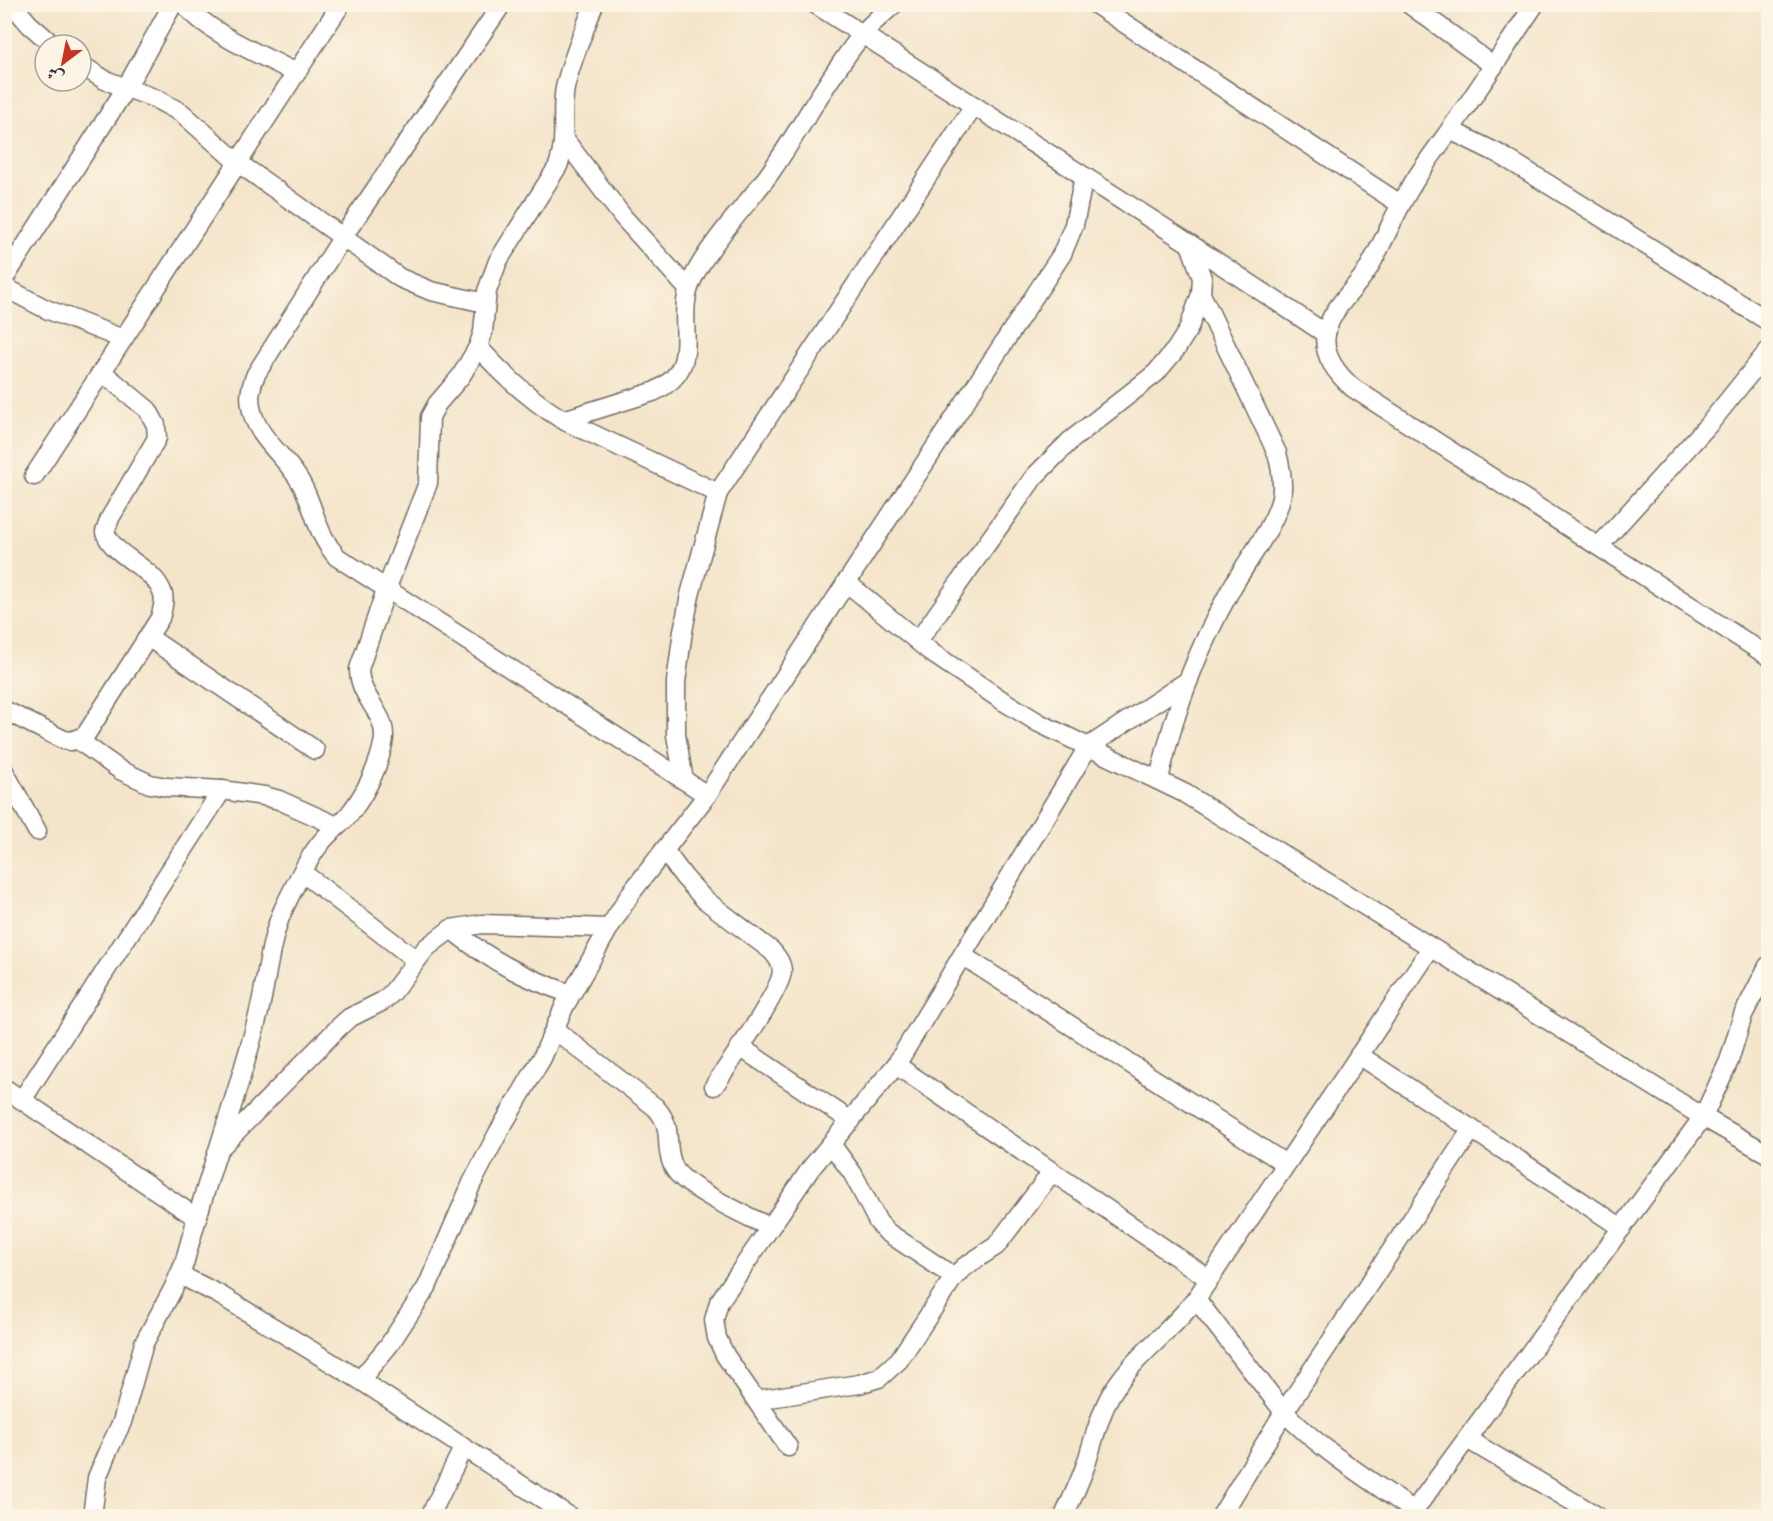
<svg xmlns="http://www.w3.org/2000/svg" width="1773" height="1521" font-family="'Sorts Mill Goudy',Amiri,serif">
  <rect width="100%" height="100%" fill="#fcf5e5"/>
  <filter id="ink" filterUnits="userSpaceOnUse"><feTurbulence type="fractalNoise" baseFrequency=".0167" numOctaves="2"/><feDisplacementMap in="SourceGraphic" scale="12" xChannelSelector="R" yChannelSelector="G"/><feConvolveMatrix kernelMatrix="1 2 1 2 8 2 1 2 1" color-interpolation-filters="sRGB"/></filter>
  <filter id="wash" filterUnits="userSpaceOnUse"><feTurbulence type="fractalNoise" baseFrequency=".008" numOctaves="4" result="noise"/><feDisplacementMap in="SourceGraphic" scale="24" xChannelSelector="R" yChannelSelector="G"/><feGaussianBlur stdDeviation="1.35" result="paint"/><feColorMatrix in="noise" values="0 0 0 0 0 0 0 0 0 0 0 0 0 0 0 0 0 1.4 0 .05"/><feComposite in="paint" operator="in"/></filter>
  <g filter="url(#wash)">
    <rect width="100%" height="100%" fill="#f4e5ca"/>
  </g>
  <g filter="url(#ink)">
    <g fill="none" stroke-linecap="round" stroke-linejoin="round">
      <defs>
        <g id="street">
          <path d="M12,4L29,24L53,45"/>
          <path d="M184,4C211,35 260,54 296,73"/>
          <path d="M502,4L342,238L256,374C250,388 248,400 253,415C261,441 288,459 301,483C316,510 315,532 337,557L707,795"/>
          <path d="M815,4L1190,244L1326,334"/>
          <path d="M1095,4L1400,204"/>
          <path d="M1409,4L1494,66"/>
          <path d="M1535,4C1510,41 1486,78 1461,114C1445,138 1427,160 1412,185C1395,212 1384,242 1368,269C1355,290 1330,309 1326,334C1322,356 1337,374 1353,388L1768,656"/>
          <path d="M81,65L105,80L154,98L182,113L237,162L400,278L431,291L485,303"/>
          <path d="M1450,130L1499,154L1527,171L1768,321"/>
          <path d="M565,140L623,217L688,289"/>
          <path d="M4,279L126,88L173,4"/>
          <path d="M4,287L46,309L123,339"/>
          <path d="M478,347C504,376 530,400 563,420L718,493"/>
          <path d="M563,420L653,392C708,367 672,323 692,280C709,244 746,206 770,173C801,128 827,79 861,36C870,24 883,14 894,4"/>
          <path d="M34,476L341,4"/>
          <path d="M1599,546L1710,423L1768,351"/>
          <path d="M846,582L932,653L1000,699L1039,723L1184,793L1703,1117L1768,1154"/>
          <path d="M148,637L315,750"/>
          <path d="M918,641L1034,477L1070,441L1156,373L1176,349L1188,330L1201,294L1202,278L1190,244"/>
          <path d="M4,710L64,740L71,741L85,736L160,618C162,611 165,602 163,594C154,566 115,559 105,532L110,518L157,438L156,425L148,410L102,372"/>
          <path d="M78,740L120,770L150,784L167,787L222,790L264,796L279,800L337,826"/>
          <path d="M4,771L37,831"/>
          <path d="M684,780L676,735V682L683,631L690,595L718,493L974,106"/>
          <path d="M1159,780C1173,714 1197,650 1230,591C1245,563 1274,528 1281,498C1284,483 1281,468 1277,453L1201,294"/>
          <path d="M664,850L684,877L704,899L772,951C777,957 782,963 782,972C780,992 728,1066 714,1086"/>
          <path d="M303,873L416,960"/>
          <path d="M451,929C489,960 524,978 571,994"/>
          <path d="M963,956L1286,1164"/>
          <path d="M555,1030L655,1107C676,1129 662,1144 674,1168C683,1187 748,1216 769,1227"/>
          <path d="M740,1047L851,1121"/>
          <path d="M1359,1055L1622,1228"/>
          <path d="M896,1065L1209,1279"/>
          <path d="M4,1088L197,1218"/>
          <path d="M22,1100L222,790"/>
          <path d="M831,1144L853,1174L878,1222L887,1232L954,1277"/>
          <path d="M221,1147L340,1026L349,1018L383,1001L392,993L426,948L451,929L482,924L609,928"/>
          <path d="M180,1275L218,1294L360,1380L569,1516"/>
          <path d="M1196,1299L1284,1412C1322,1451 1370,1480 1414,1511"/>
          <path d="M360,1380L389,1345L427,1287L472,1183L498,1133L542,1058L564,1007L609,928L631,893L707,795L1062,254L1074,225L1084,177"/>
          <path d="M757,1400L859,1384L879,1378L899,1360L954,1277L964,1267L996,1246L1052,1172"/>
          <path d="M1467,1439L1597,1516"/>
          <path d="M788,1447L725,1355L717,1338L714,1320L719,1302L811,1168L896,1065L1088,747L1189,680"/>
          <path d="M92,1516L97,1478L107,1453L122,1422L144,1343L173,1289L184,1264C206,1180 237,1099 258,1016C267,981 269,942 283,910C293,889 309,855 324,839C331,831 340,825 347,817C363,798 378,769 383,744C390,714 359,700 359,669L386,590L428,483L430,417L437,404L461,376L478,347L483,332L487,291L498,261L558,166C568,140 560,114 565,88C571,60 584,32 594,4"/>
          <path d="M430,1516L463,1448"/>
          <path d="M1064,1516C1072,1498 1081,1480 1087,1461C1094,1439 1099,1416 1110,1396C1131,1358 1170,1333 1196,1299L1431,948"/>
          <path d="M1221,1516L1284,1412L1472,1129"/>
          <path d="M1410,1516L1703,1117L1729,1061L1743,1015L1768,966"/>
        </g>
      </defs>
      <use href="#street" stroke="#716c63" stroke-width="21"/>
      <use href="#street" stroke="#fff" stroke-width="18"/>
    </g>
  </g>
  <rect width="1773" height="1521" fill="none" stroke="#fcf5e5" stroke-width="24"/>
  <g transform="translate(63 63) rotate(212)"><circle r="28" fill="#fcf5e5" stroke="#a8a49b" stroke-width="1.5"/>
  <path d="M0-4.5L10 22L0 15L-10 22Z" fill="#c8321e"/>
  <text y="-9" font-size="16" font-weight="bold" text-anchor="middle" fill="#2b2b2b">ش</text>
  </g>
</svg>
